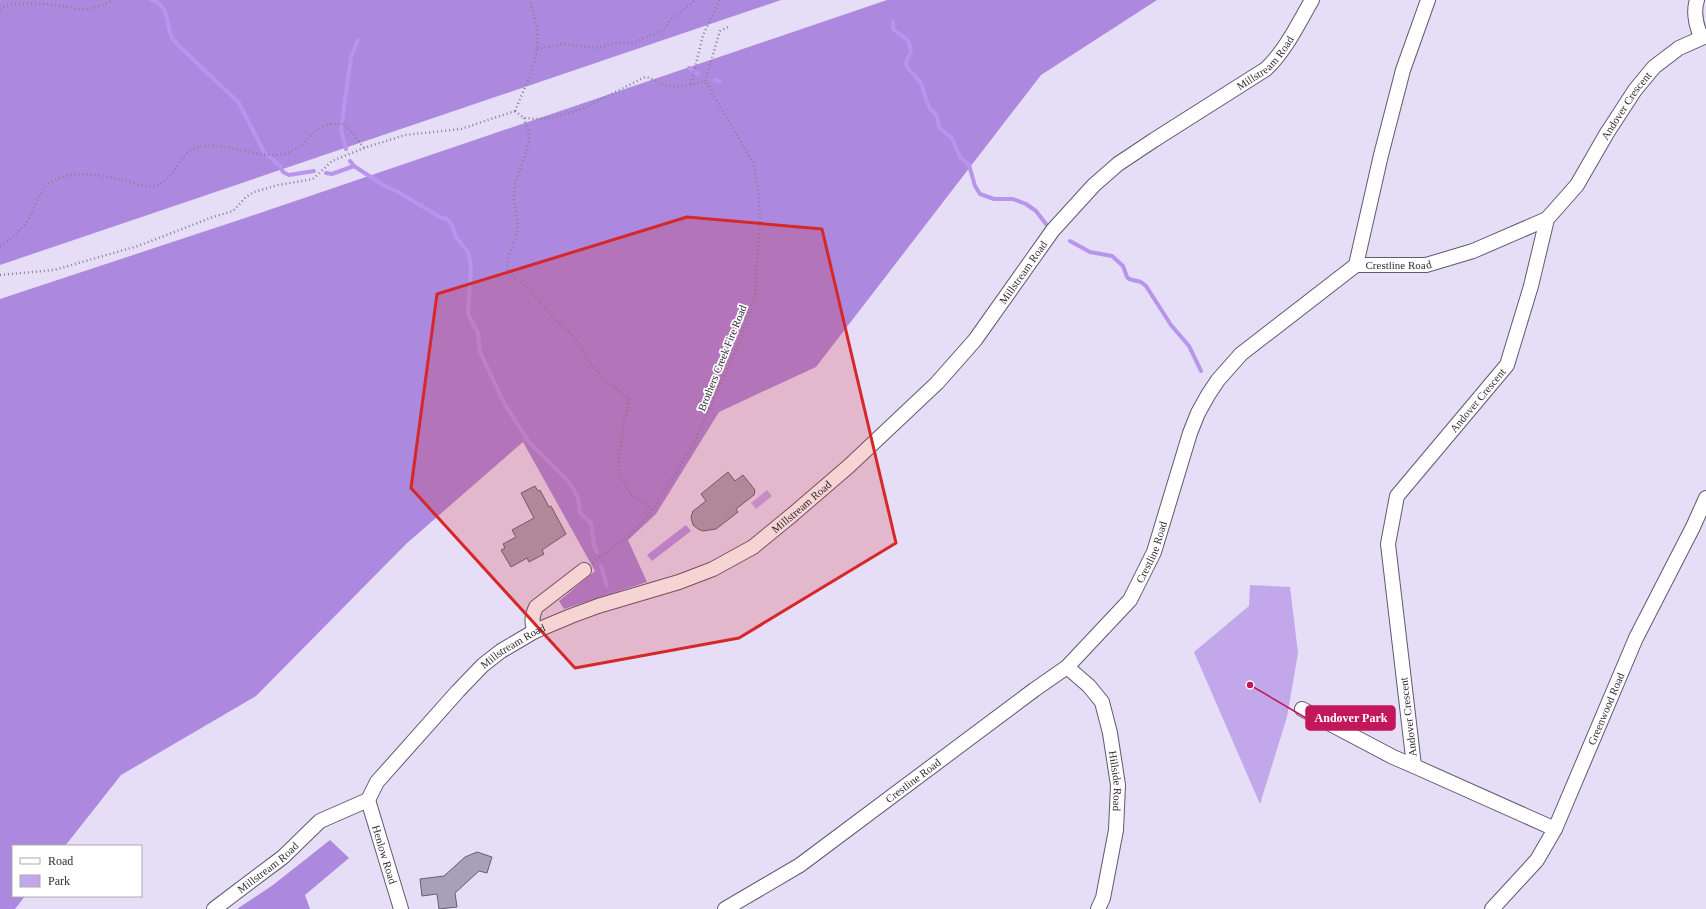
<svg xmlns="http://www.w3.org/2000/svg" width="1706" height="909" font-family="Georgia,serif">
  <rect width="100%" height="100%" fill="#e6ddf6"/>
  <g fill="#c2a7eb">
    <path d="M767,490L772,496L756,509L751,503Z"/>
    <path d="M1250,585L1290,587L1298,653L1287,717L1260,804L1194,652L1249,606Z"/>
  </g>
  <g fill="#ac88df">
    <path d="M0,0H781L0,265Z"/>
    <path d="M887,0H1157L1041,75L816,367L719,412L656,514L628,540L647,582L564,609L559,601L595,571L523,442L406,544L256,696L121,775L65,846H13V896H25L15,909H0V299L239,220Z"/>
    <path d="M330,840L349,858L305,895L310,909H237L273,885Z"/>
  </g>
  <path fill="#b895ec" d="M686,525L691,531L652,561L647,555Z"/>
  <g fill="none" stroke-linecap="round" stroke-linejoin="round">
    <g stroke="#b895ec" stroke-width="4">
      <path d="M151,0C169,3 166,24 172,38C174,40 176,43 178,45L239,103L264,152L280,166L283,172L289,175L314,171"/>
      <path d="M893,22V29L908,40L911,51L906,62L907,67L921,83L926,100L930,109L937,115L939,128L952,138L960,157L969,165L975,186L980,194L994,199H1013L1026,204L1036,211L1046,224"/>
      <path d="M689,68L698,74"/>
      <path d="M715,80L720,82"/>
      <path d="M346,149L341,129L351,57L358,40"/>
      <path d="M350,161L354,166L383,185L398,192L440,217L447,219L452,225L456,237L468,252L471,265L468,314L478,333L480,352L504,403L529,442L568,481L574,490L578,497L580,513L591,523L594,545L597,552"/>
      <path d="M326,173L332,174L354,166"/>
      <path d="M1070,241L1090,252L1112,256L1123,266L1127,277L1129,279L1141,282L1146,286L1171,325L1189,346L1201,371"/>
      <path d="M601,566L607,586"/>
    </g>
  </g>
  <g fill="#a8a0b7" stroke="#665e74">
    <path d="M728,472L735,481L743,475L755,490L754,495L736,509L738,512L716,529L703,531L698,529L693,525L691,517L693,511L706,501L701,494Z"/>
    <path d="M535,486L538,491L540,490L549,507L551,506L566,534L542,550L544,554L529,562L527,558L511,567L501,550L505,548L503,544L516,537L512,530L534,518L521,493Z"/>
    <path d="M477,852L492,857L487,873L479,871L455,893L457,907L439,909L437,894L422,896L420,879L444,876L465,857Z"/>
  </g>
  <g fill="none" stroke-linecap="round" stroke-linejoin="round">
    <defs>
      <g id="street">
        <path d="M1697,0C1693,12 1696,25 1701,37"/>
        <path d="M1356,265L1381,155L1403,70L1428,0"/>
        <path d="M535,631C531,622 532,616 536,607L584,570"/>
        <path id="s1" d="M1067,667L1089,686L1102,702L1110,733L1118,785L1116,830L1103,898L1098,909"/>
        <path d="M1302,709L1393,757L1414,766"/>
        <path id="s2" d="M368,800L401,909"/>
        <path id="s3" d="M1555,829L1414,766L1388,544L1397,496L1507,365L1531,286L1547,219L1577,185L1607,133L1635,90L1654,67L1679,48L1706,36"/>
        <path id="s4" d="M214,909L283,857L320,821L368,800L377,782L458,691L483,665L501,651L535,631L571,616L598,606L679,582L713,569L753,547L792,515L849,466L937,383L975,340L1053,230L1094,185L1118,164L1154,140L1266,69C1286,50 1298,24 1312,0"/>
        <path id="s5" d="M725,909L800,865L1034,690L1067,667L1130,600L1154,552L1190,433L1198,413L1208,395L1218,380L1241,354L1356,265H1426L1473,251L1547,219"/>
        <path id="s6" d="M1492,909L1537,860L1555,829L1636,638L1693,527L1706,498"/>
      </g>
    </defs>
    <use href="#street" stroke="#61596e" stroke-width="16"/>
    <g stroke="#888293" stroke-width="2.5" stroke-dasharray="1 3" stroke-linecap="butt">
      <path d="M0,9C10,0 49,4 62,6C69,7 76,9 83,9C94,9 104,5 113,0"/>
      <path d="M537,49L563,44L598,48L613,43H632L664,30L670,20L696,0"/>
      <path d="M705,81L720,31L730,26"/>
      <path d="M691,84L703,35L720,0"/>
      <path d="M515,111L524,118L539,119L554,117L582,109L645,77C653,78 658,83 665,85C678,89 693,84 705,81"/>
      <path d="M515,111C523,91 534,70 537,49C539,34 535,14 529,0"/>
      <path d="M524,118C525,123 529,130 529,136C528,156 515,174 514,195C513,205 518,216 518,226C517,242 504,257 508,273L526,286L555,319L572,335L582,348L592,366L609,383L629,399L628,409L623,423L622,444L618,454L620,474L629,492L653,510"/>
      <path d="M0,246C9,241 18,233 25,224C36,210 37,189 55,180C75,170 101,175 123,180C133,182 144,188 155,186C177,180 177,152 199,147C225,141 256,159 283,154C312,148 308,120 345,124L364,148"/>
      <path d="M0,275L54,270L138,246L213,217L233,211L246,197L254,192L278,185L313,179L332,161L364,148L405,135L461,129L515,111"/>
      <path d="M593,563L629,536L653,510L695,441L738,345L755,295L760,216L758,190L754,164L705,81"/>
    </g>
    <use href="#street" stroke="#fff" stroke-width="14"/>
  </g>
  <path fill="#d62828" fill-opacity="0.2" stroke="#d62828" stroke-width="3" stroke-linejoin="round" d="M687,217L822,229L896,543L739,638L575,668L411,488L437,294Z"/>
  <g text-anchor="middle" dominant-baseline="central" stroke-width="3.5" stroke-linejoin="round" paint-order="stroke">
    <g font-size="11" fill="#302d36" stroke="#fff">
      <text stroke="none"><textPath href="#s4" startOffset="1376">Millstream Road</textPath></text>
      <text stroke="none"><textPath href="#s3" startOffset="888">Andover Crescent</textPath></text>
      <text stroke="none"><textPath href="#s5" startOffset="972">Crestline Road</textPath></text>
      <text stroke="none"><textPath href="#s4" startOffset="1052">Millstream Road</textPath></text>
      <text transform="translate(722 358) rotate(-68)">Brothers Creek Fire Road</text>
      <text stroke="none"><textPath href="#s3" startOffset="552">Andover Crescent</textPath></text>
      <text stroke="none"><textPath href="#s4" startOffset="728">Millstream Road</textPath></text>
      <text stroke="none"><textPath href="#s5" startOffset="564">Crestline Road</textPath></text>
      <text stroke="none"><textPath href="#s4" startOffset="404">Millstream Road</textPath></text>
      <text stroke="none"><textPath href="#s6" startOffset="233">Greenwood Road</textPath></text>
      <text transform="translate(1408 717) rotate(-97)">Andover Crescent</text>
      <text stroke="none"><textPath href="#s5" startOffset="228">Crestline Road</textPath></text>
      <text stroke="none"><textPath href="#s1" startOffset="130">Hillside Road</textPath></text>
      <text stroke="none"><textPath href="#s2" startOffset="57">Henlow Road</textPath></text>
      <text stroke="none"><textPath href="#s4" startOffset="68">Millstream Road</textPath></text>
    </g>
  </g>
  <path fill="none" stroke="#c2185b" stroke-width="1.5" d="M1250 685L1306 718"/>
  <circle fill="#c2185b" stroke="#fff" stroke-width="1.5" cx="1250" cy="685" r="4"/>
  <rect fill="#c2185b" stroke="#c2185b" stroke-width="1.5" x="1306" y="706" width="89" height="24" rx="4"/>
  <g font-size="12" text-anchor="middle" font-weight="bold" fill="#fff">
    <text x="1351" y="722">Andover Park</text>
  </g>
  <rect x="12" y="845" width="130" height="52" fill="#ffffff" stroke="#acabaf"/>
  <rect x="20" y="858" width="20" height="6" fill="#ffffff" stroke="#acabaf"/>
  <text x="48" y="865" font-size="12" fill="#302d36">Road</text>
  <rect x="20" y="875" width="20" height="12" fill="#c2a7eb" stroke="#acabaf"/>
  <text x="48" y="885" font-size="12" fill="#302d36">Park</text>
</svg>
